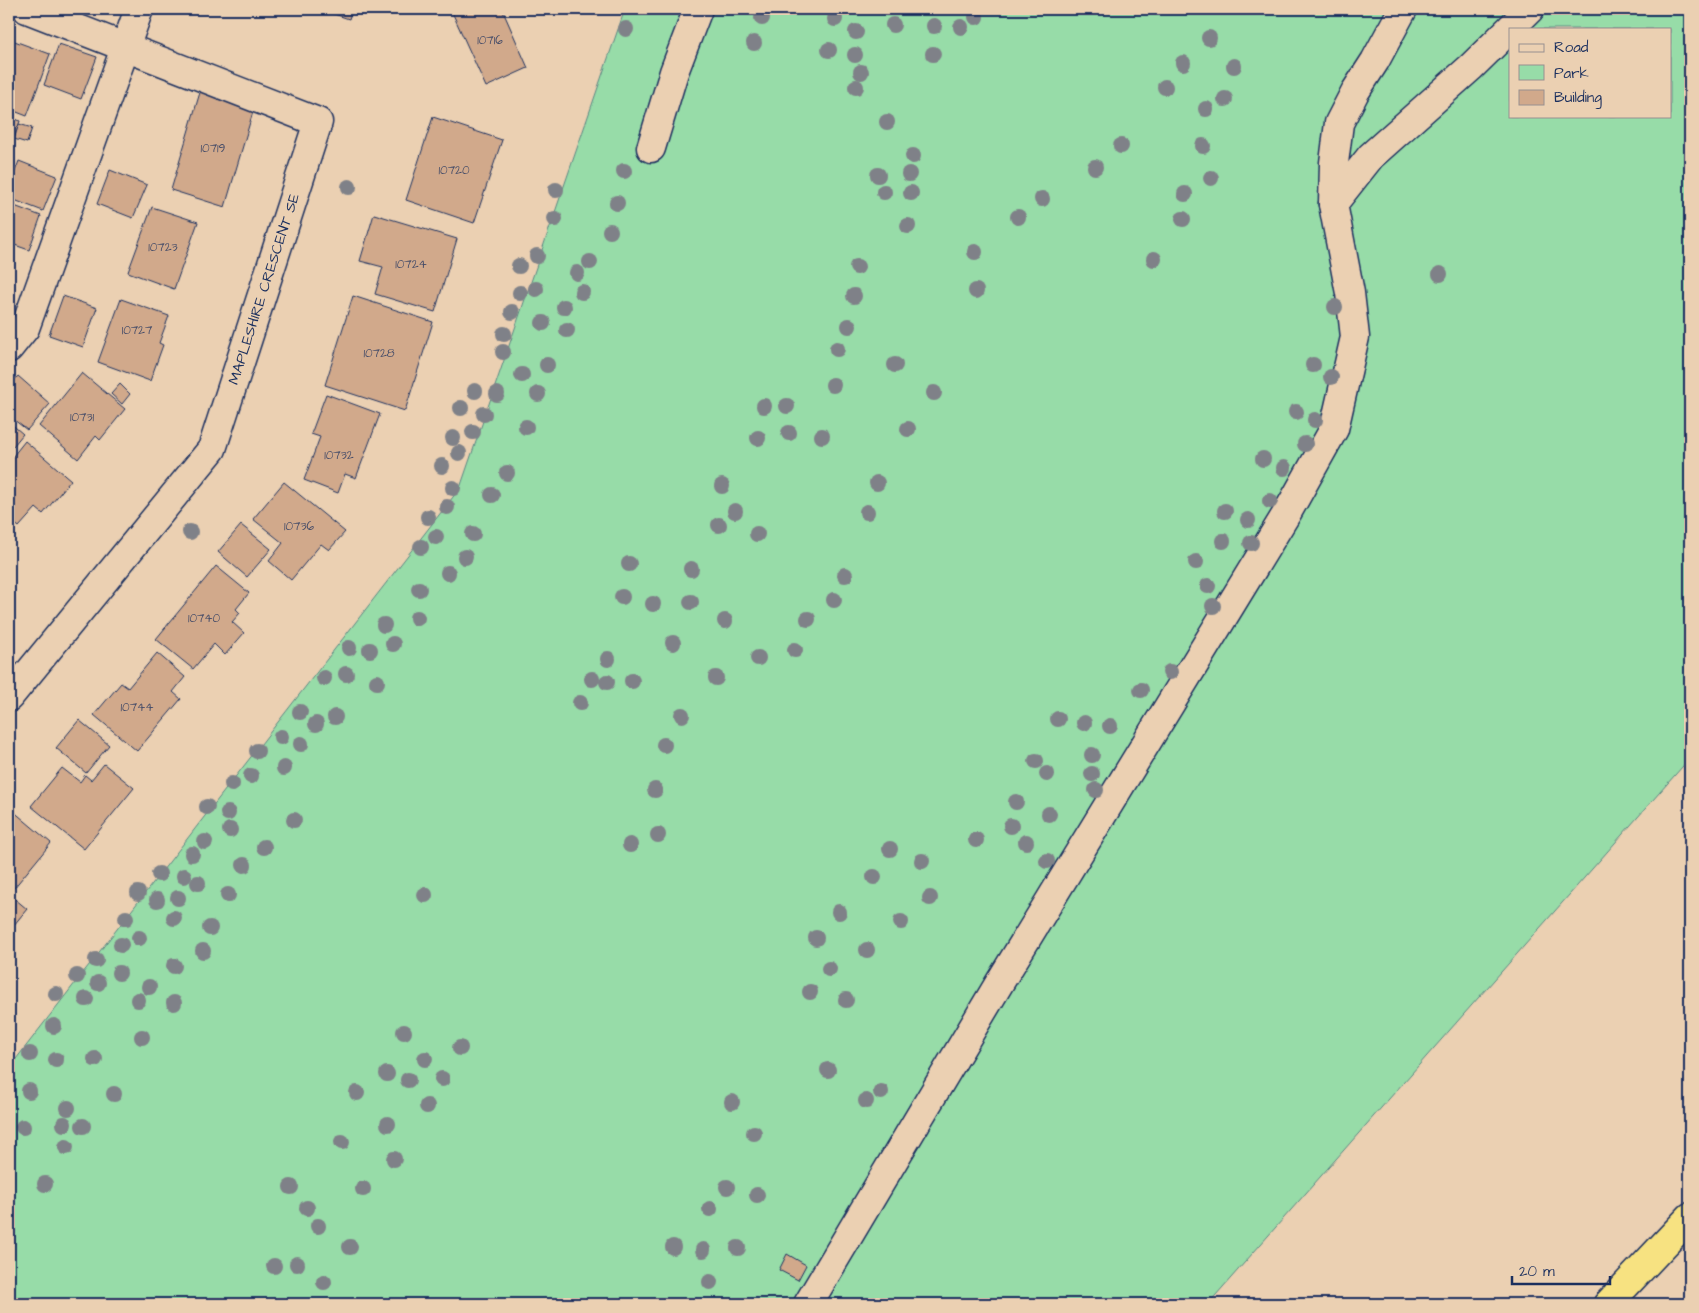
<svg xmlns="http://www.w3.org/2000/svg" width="1699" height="1313" font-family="'Architects Daughter',sans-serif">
  <rect width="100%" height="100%" fill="#ebd0b2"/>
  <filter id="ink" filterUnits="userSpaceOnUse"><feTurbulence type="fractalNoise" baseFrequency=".02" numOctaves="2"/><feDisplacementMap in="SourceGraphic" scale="10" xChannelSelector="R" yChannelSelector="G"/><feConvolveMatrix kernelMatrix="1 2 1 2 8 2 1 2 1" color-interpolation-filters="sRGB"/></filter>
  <g filter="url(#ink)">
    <path fill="#97dca8" stroke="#598683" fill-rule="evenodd" d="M625,9H1690V758L1208,1304H9V1068L460,488ZM1510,29H1670V116H1510Z"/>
    <g fill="#d1a98b" stroke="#1b2f5e">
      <path d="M319,9H352L349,19Z"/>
      <path d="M370,9H391L389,15Z"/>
      <path d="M461,9H502L528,68L486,87L452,12Z"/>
      <path d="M9,39L50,54L27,116L9,109Z"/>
      <path d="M59,44L97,57L81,99L44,85Z"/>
      <path d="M201,89L255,105L225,207L171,190Z"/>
      <path d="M9,116L20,121L9,151Z"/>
      <path d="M433,117L502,140L474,223L406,200Z"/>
      <path d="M19,124L32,128L27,143L14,139Z"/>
      <path d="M19,161L57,176L43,211L9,198V187Z"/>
      <path d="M110,170L147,185L133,218L97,204Z"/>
      <path d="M9,204L41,216L29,250L9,243Z"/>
      <path d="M152,207L198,222L174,289L128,272Z"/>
      <path d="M374,214L457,239L435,312L375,294L383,267L360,261Z"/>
      <path d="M63,296L97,308L83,347L49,335Z"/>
      <path d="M353,296L433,322L405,411L325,385Z"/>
      <path d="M121,299L169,316L159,343L163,345L150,381L98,362Z"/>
      <path d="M82,373L125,409L100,440L96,436L78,459L39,426Z"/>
      <path d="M18,376L50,404L27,430L9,416V386Z"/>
      <path d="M120,384L130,394L122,404L111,394Z"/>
      <path d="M326,394L380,414L356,478L345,474L338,493L304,480L320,437L311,434Z"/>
      <path d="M9,422L23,434L9,451Z"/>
      <path d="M25,441L71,480L43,514L36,508L19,527L9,519V461Z"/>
      <path d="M284,482L345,532L329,550L321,544L291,580L269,561L283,543L253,519Z"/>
      <path d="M241,525L271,549L247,577L218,552Z"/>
      <path d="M216,566L249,593L236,609L240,613L232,622L244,633L225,655L214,644L193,669L156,639Z"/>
      <path d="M157,653L185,677L173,692L181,699L137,751L94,715L121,683L128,688Z"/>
      <path d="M79,720L109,745L86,773L56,748Z"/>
      <path d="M104,764L134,788L84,849L31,806L62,768L80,782L85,775L91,780Z"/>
      <path d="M12,810L51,843L9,894L27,909L9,931V814Z"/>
      <path d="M787,1254L806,1265L798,1280L779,1270Z"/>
    </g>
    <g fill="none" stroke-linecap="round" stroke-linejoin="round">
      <defs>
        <g id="minor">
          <path d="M651,148L674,72L698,9"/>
          <path d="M1333,204L1371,156L1471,67L1530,9"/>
          <path d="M9,348L25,328L139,9"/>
          <path d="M9,697L212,449L318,122L27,9"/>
          <path d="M808,1304L1000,982L1287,513L1334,429L1355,337L1350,293L1333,204L1334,163L1339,123L1355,92L1375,61L1403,9"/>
        </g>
        <path id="highway" d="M1608,1304L1690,1217"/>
      </defs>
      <use href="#minor" stroke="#1b2f5e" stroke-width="31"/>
      <use href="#highway" stroke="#1b2f5e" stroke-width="31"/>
      <use href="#minor" stroke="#ebd0b2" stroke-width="28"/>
      <use href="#highway" stroke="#f7e281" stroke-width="28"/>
    </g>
    <g fill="#7f8188">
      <circle cx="976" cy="17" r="8"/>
      <circle cx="762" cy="18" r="8"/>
      <circle cx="835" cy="19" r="8"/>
      <circle cx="893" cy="25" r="8"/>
      <circle cx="934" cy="26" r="8"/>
      <circle cx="961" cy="27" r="8"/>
      <circle cx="626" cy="29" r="8"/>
      <circle cx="856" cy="32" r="8"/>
      <circle cx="1209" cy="38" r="8"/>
      <circle cx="754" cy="43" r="8"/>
      <circle cx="829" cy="50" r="8"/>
      <circle cx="933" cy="54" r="8"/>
      <circle cx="855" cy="55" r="8"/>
      <circle cx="1183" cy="63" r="8"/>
      <circle cx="1234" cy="66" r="8"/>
      <circle cx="861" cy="72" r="8"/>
      <circle cx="856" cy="87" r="8"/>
      <circle cx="1165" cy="87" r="8"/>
      <circle cx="1225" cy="99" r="8"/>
      <circle cx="1206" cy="109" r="8"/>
      <circle cx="887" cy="122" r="8"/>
      <circle cx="1121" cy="146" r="8"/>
      <circle cx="1203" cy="146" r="8"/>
      <circle cx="913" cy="156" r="8"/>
      <circle cx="1095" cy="167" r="8"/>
      <circle cx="624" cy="171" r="8"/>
      <circle cx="909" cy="174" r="8"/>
      <circle cx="878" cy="175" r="8"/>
      <circle cx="1211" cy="178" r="8"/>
      <circle cx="349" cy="187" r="8"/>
      <circle cx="556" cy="190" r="8"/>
      <circle cx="884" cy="192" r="8"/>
      <circle cx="911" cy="193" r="8"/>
      <circle cx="1185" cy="194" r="8"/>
      <circle cx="1042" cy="199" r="8"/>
      <circle cx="617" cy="203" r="8"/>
      <circle cx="1018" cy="217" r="8"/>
      <circle cx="555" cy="219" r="8"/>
      <circle cx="1183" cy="219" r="8"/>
      <circle cx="908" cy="226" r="8"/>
      <circle cx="610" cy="231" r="8"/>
      <circle cx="975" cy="252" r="8"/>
      <circle cx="537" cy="256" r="8"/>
      <circle cx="1154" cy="259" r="8"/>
      <circle cx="590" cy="262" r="8"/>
      <circle cx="519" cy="266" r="8"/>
      <circle cx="857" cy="267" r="8"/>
      <circle cx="577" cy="273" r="8"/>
      <circle cx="1440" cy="274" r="8"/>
      <circle cx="536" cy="289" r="8"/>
      <circle cx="976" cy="291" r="8"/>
      <circle cx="582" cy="292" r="8"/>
      <circle cx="520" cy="293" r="8"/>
      <circle cx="854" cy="296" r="8"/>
      <circle cx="564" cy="307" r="8"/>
      <circle cx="1335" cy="307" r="8"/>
      <circle cx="512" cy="312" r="8"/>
      <circle cx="543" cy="323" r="8"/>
      <circle cx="849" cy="326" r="8"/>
      <circle cx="567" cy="330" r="8"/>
      <circle cx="504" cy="334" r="8"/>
      <circle cx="837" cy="349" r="8"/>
      <circle cx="503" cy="352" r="8"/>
      <circle cx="547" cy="365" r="8"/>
      <circle cx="895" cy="365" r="8"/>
      <circle cx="1313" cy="365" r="8"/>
      <circle cx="522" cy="375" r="8"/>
      <circle cx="1331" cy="377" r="8"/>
      <circle cx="833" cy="385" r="8"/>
      <circle cx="475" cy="391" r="8"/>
      <circle cx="934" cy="393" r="8"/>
      <circle cx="497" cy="394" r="8"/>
      <circle cx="538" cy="394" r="8"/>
      <circle cx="764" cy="406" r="8"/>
      <circle cx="787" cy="406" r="8"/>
      <circle cx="461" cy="408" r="8"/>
      <circle cx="1296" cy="412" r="8"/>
      <circle cx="484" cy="414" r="8"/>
      <circle cx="1315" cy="420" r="8"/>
      <circle cx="526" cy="427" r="8"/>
      <circle cx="908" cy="429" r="8"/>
      <circle cx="473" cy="432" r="8"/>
      <circle cx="789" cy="433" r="8"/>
      <circle cx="822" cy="436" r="8"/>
      <circle cx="453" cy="438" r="8"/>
      <circle cx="758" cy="438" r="8"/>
      <circle cx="1305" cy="444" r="8"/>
      <circle cx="459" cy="453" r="8"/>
      <circle cx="1263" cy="459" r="8"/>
      <circle cx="442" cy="466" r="8"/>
      <circle cx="1284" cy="468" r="8"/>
      <circle cx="507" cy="473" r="8"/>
      <circle cx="877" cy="483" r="8"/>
      <circle cx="722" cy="486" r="8"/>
      <circle cx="453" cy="488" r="8"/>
      <circle cx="492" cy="495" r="8"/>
      <circle cx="1270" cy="501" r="8"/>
      <circle cx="447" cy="507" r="8"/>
      <circle cx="735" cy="511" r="8"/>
      <circle cx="1225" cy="511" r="8"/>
      <circle cx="867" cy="512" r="8"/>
      <circle cx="428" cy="517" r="8"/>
      <circle cx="1248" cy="520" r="8"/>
      <circle cx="719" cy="525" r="8"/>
      <circle cx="190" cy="532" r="8"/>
      <circle cx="473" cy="534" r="8"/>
      <circle cx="757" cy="534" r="8"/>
      <circle cx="436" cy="537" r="8"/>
      <circle cx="1223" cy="541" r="8"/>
      <circle cx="1251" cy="543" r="8"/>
      <circle cx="421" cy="547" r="8"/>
      <circle cx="465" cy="557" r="8"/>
      <circle cx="1196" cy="562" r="8"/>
      <circle cx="629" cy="564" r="8"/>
      <circle cx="691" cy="569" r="8"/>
      <circle cx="448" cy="573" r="8"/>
      <circle cx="845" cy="575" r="8"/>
      <circle cx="1208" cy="586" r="8"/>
      <circle cx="419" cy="589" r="8"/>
      <circle cx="622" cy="597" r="8"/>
      <circle cx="834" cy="600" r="8"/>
      <circle cx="691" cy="602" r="8"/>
      <circle cx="653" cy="604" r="8"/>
      <circle cx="1213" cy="606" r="8"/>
      <circle cx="417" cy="618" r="8"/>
      <circle cx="808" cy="619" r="8"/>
      <circle cx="725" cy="621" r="8"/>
      <circle cx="384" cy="625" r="8"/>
      <circle cx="673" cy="643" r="8"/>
      <circle cx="393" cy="644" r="8"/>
      <circle cx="349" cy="648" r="8"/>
      <circle cx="370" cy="650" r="8"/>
      <circle cx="795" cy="650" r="8"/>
      <circle cx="758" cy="658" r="8"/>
      <circle cx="608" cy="659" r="8"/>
      <circle cx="1170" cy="672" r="8"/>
      <circle cx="346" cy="674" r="8"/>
      <circle cx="324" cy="678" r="8"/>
      <circle cx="716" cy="678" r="8"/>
      <circle cx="592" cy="679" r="8"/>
      <circle cx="632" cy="681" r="8"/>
      <circle cx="377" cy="682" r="8"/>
      <circle cx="607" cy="682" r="8"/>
      <circle cx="1141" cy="690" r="8"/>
      <circle cx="580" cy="703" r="8"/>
      <circle cx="300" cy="712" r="8"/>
      <circle cx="682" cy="715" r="8"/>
      <circle cx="335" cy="717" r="8"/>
      <circle cx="1058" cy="719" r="8"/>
      <circle cx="1084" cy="723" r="8"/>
      <circle cx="316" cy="724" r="8"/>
      <circle cx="1110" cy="726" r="8"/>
      <circle cx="281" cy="737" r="8"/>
      <circle cx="301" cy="744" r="8"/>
      <circle cx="664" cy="745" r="8"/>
      <circle cx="257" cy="751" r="8"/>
      <circle cx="1092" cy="755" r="8"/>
      <circle cx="1036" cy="761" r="8"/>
      <circle cx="284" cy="768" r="8"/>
      <circle cx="1047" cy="774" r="8"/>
      <circle cx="1092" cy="774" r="8"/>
      <circle cx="251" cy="776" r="8"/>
      <circle cx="232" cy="784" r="8"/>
      <circle cx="655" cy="790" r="8"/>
      <circle cx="1096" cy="790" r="8"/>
      <circle cx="1016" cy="802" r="8"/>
      <circle cx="207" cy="807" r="8"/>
      <circle cx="228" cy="813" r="8"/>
      <circle cx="1049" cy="814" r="8"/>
      <circle cx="294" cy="820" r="8"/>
      <circle cx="1011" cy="826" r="8"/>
      <circle cx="230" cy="830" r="8"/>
      <circle cx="658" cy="835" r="8"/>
      <circle cx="976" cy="840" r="8"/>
      <circle cx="205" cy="842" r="8"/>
      <circle cx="1026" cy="842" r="8"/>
      <circle cx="630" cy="845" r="8"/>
      <circle cx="264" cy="847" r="8"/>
      <circle cx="890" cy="849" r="8"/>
      <circle cx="192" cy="854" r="8"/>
      <circle cx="922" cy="861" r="8"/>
      <circle cx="1047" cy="861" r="8"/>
      <circle cx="244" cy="865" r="8"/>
      <circle cx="159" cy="874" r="8"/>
      <circle cx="184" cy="876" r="8"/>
      <circle cx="874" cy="877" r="8"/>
      <circle cx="198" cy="883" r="8"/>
      <circle cx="138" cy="893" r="8"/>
      <circle cx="228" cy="895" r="8"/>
      <circle cx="425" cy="895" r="8"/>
      <circle cx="178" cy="898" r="8"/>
      <circle cx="930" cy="898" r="8"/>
      <circle cx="157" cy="900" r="8"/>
      <circle cx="839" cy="912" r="8"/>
      <circle cx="126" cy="918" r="8"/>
      <circle cx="174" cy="918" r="8"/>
      <circle cx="901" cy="922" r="8"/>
      <circle cx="210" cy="928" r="8"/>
      <circle cx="139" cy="938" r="8"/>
      <circle cx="816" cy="938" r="8"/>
      <circle cx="121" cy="945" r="8"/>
      <circle cx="867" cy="950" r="8"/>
      <circle cx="203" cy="951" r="8"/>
      <circle cx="96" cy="960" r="8"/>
      <circle cx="174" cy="966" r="8"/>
      <circle cx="829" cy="969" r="8"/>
      <circle cx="119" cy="973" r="8"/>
      <circle cx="77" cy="976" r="8"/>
      <circle cx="98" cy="983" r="8"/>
      <circle cx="149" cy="987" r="8"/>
      <circle cx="810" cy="992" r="8"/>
      <circle cx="56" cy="994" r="8"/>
      <circle cx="86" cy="999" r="8"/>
      <circle cx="138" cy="1000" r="8"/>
      <circle cx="846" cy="1000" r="8"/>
      <circle cx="174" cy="1003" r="8"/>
      <circle cx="54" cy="1026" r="8"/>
      <circle cx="404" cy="1032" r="8"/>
      <circle cx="142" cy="1037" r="8"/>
      <circle cx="460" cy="1048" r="8"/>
      <circle cx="30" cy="1054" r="8"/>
      <circle cx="95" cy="1059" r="8"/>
      <circle cx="425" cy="1059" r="8"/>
      <circle cx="56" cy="1060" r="8"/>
      <circle cx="828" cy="1070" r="8"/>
      <circle cx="387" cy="1074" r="8"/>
      <circle cx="442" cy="1079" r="8"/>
      <circle cx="408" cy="1080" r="8"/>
      <circle cx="29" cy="1091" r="8"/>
      <circle cx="881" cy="1092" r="8"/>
      <circle cx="357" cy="1093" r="8"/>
      <circle cx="114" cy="1094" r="8"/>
      <circle cx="866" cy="1101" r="8"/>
      <circle cx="732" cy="1102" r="8"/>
      <circle cx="427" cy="1106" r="8"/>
      <circle cx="68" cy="1108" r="8"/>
      <circle cx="64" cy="1124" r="8"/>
      <circle cx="388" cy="1124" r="8"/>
      <circle cx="83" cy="1126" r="8"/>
      <circle cx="23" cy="1127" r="8"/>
      <circle cx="754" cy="1133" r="8"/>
      <circle cx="342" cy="1142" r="8"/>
      <circle cx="66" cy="1147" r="8"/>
      <circle cx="394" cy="1159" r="8"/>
      <circle cx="45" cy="1184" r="8"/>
      <circle cx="291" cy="1187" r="8"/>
      <circle cx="727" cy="1187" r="8"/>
      <circle cx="363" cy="1189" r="8"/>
      <circle cx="757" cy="1195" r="8"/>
      <circle cx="307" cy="1208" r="8"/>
      <circle cx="710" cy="1209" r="8"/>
      <circle cx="318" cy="1226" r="8"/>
      <circle cx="350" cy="1247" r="8"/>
      <circle cx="673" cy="1247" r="8"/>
      <circle cx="738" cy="1248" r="8"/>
      <circle cx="703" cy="1250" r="8"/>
      <circle cx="297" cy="1264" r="8"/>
      <circle cx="274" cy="1266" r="8"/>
      <circle cx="324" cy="1282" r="8"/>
      <circle cx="710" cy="1282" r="8"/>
    </g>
  </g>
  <g text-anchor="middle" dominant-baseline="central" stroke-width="5" stroke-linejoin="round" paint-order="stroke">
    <g font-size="12" fill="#484e69">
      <text x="490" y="40">10716</text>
      <text x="213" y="148">10719</text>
      <text x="454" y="170">10720</text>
      <text x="163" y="247">10723</text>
      <text x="411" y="264">10724</text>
      <text x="137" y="330">10727</text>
      <text x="379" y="353">10728</text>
      <text x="82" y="417">10731</text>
      <text x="339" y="455">10732</text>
      <text x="299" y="526">10736</text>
      <text x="204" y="618">10740</text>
      <text x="137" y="707">10744</text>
    </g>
    <g font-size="15" fill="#1b2f5e" stroke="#ebd0b2">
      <text transform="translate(264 289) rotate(-72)">MAPLESHIRE CRESCENT SE</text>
    </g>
  </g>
  <rect width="1699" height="1313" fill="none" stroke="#ebd0b2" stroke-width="30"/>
  <rect x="15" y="15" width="1669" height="1283" fill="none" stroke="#1b2f5e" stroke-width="2" filter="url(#ink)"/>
  <rect x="1509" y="28" width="162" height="90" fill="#ebd0b2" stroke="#989090"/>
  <rect x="1519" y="44" width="25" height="8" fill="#ebd0b2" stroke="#989090"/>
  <text x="1554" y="52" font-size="15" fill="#1b2f5e">Road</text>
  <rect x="1519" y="65" width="25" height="15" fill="#97dca8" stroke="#989090"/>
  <text x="1554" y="78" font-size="15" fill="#1b2f5e">Park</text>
  <rect x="1519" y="90" width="25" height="15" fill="#d1a98b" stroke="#989090"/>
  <text x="1554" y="102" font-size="15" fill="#1b2f5e">Building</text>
  <path d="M1512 1276v8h98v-8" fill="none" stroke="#1b2f5e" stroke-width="2.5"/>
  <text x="1519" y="1276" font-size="15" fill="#1b2f5e" stroke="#ebd0b2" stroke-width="4" paint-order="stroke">20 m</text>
</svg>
